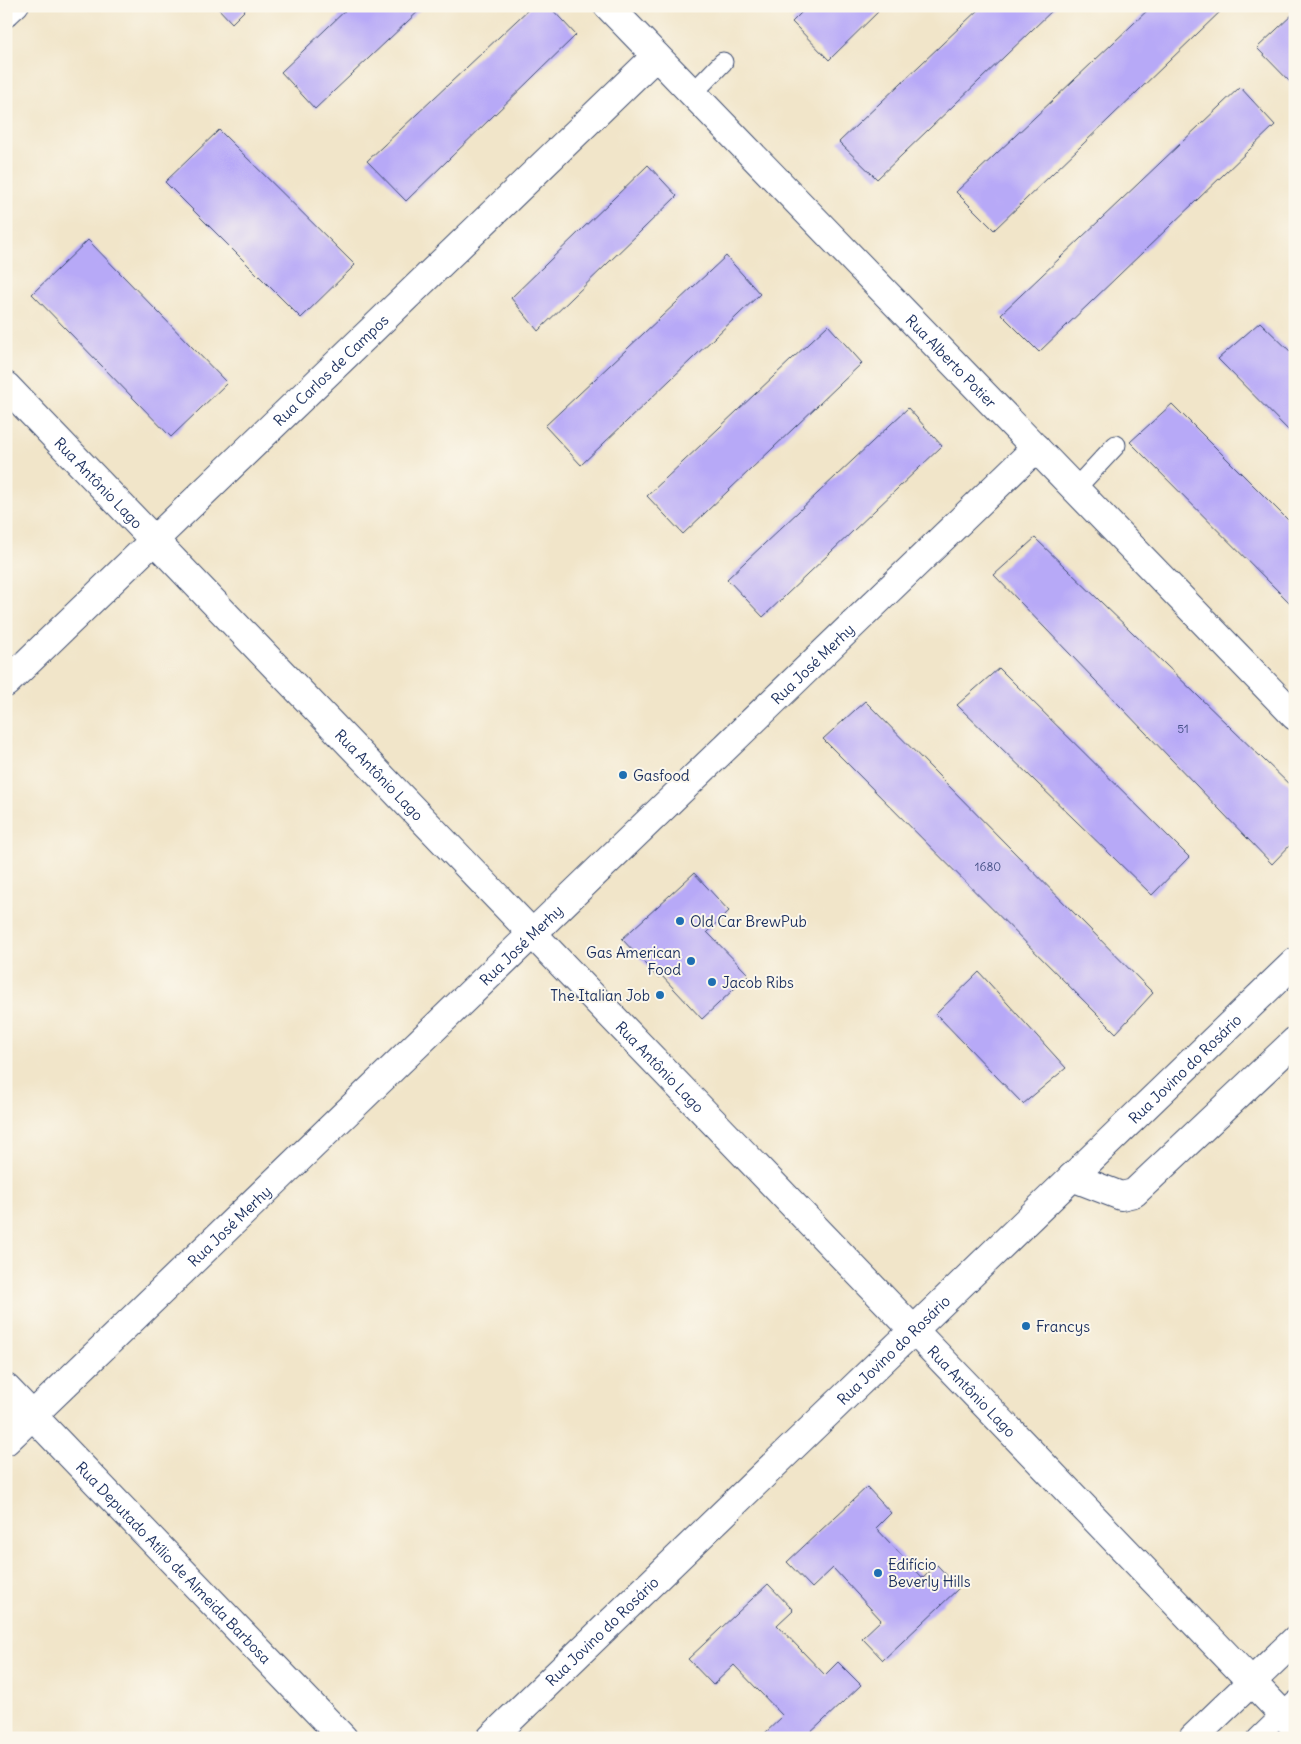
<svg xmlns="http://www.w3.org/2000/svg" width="1301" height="1744" font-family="Delius,sans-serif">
  <rect width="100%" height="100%" fill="#fbf7ec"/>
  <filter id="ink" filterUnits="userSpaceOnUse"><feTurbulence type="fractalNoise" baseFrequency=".02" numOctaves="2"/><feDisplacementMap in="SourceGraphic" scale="10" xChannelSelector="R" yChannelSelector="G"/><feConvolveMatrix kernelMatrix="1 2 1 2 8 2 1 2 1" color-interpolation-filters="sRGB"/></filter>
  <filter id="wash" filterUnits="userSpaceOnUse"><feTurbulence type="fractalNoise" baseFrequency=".0096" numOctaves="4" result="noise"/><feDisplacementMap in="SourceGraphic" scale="20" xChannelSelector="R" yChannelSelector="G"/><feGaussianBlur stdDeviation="1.12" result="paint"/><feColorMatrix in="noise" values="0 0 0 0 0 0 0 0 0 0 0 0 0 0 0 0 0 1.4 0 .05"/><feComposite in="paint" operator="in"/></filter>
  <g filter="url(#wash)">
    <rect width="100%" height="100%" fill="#f1e5c9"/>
    <g id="blocks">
      <g fill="#b7a9f7">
        <path d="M216,6H249L232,23Z"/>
        <path d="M350,6H424L315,109L281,72Z"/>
        <path d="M532,6H549L576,35L406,201L367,161Z"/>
        <path d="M808,6H884L829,60L792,22Z"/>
        <path d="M982,6H1057L877,179L839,142Z"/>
        <path d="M1152,6H1226L994,230L956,192Z"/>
        <path d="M1295,12V87L1257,48Z"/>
        <path d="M1240,87L1275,125L1039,352L1001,314Z"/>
        <path d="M219,130L355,265L301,318L165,182Z"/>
        <path d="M648,165L677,196L538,331L511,298Z"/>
        <path d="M88,240L227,383L171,437L32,294Z"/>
        <path d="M726,256L760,294L581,465L545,426Z"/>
        <path d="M1260,322L1295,356V437L1218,359Z"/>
        <path d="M828,325L862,363L683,534L647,496Z"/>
        <path d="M1172,404L1295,527V608L1130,442Z"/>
        <path d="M908,408L942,446L763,617L727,579Z"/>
        <path d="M1035,538L1295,790V840L1272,864L994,575Z"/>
        <path d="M999,668L1189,857L1152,895L957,705Z"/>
        <path d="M865,701L1153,993L1116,1033L823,739Z"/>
        <path d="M694,873L729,911L707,932L749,975L702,1019L661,975L658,978L622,939Z"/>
        <path d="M979,972L1066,1068L1023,1104L936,1014Z"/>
        <path d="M867,1487L891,1513L876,1528L923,1578L937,1565L959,1588L883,1660L862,1638L881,1620L833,1568L812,1588L787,1562Z"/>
        <path d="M768,1584L793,1610L777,1625L825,1675L838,1662L861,1685L805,1738H765L763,1735L783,1716L734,1665L713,1685L688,1659Z"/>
      </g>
    </g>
  </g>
  <g filter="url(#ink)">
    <use href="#blocks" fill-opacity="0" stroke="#3b4a6e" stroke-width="1"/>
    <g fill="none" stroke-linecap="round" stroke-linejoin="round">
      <defs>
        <g id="service">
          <path d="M6,18L19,6"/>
          <path d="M692,94L723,62"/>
          <path d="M1075,489L1116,445"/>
          <path d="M1257,1738L1295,1701"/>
        </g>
        <g id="minor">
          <path id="s1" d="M608,6L1295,716"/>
          <path id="s2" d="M6,683L656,56"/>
          <path d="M1072,1177L1121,1196L1134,1193L1295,1041"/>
          <path id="s3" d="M6,1388L343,1738"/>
          <path id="s4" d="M6,1441L1036,448"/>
        </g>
        <g id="tertiary">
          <path id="s5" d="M6,386L1295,1727"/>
          <path d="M1193,1738L1295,1640"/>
        </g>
        <g id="primary">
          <path id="s6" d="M491,1738L1295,962"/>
        </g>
      </defs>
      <use href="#service" stroke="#3b4a6e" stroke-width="21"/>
      <use href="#minor" stroke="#3b4a6e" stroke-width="30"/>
      <use href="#tertiary" stroke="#3b4a6e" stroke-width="30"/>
      <use href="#primary" stroke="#3b4a6e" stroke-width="30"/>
      <use href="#service" stroke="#fff" stroke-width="19"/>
      <use href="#minor" stroke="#fff" stroke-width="28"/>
      <use href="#tertiary" stroke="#fff" stroke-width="28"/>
      <use href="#primary" stroke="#fff" stroke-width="28"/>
    </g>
  </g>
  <g fill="#1f6fb2" stroke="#fbf7ec" stroke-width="2">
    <circle cx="623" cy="775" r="5"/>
    <circle cx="680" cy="921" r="5"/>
    <circle cx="691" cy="961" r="5"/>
    <circle cx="712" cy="982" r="5"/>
    <circle cx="660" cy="995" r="5"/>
    <circle cx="1026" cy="1326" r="5"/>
    <circle cx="878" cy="1573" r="5"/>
  </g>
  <g text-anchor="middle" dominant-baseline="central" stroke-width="4" stroke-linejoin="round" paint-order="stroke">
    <g font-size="12" fill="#424e84">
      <text x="1183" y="728">51</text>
      <text x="988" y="866">1680</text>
    </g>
    <g font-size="15" fill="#1b2f5e" stroke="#fbf7ec">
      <text stroke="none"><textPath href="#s1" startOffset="494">Rua Alberto Potier</textPath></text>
      <text stroke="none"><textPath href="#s2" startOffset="451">Rua Carlos de Campos</textPath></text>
      <text stroke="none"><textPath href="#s5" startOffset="134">Rua Antônio Lago</textPath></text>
      <text stroke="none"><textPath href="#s4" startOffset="1120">Rua José Merhy</textPath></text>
      <text stroke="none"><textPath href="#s5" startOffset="539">Rua Antônio Lago</textPath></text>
      <text stroke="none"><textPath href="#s4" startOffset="715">Rua José Merhy</textPath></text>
      <text stroke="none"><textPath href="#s5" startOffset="944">Rua Antônio Lago</textPath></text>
      <text stroke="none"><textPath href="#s6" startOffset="964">Rua Jovino do Rosário</textPath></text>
      <text stroke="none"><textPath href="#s4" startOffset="310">Rua José Merhy</textPath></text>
      <text stroke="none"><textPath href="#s6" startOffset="559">Rua Jovino do Rosário</textPath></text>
      <text stroke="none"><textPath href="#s5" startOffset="1394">Rua Antônio Lago</textPath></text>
      <text stroke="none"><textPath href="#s3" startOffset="242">Rua Deputado Atílio de Almeida Barbosa</textPath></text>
      <text stroke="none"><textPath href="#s6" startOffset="154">Rua Jovino do Rosário</textPath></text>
    </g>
    <g font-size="15" fill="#1b2f5e" stroke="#fbf7ec" text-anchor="start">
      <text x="633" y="775">Gasfood</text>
      <text x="690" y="921">Old Car BrewPub</text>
      <text x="681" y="952" text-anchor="end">Gas American<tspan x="681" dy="17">Food</tspan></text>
      <text x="722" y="982">Jacob Ribs</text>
      <text x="650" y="995" text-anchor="end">The Italian Job</text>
      <text x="1036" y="1326">Francys</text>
      <text x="888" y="1564">Edifício<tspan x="888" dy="17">Beverly Hills</tspan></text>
    </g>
  </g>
  <rect width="1301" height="1744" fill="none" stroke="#fbf7ec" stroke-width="25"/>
</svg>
